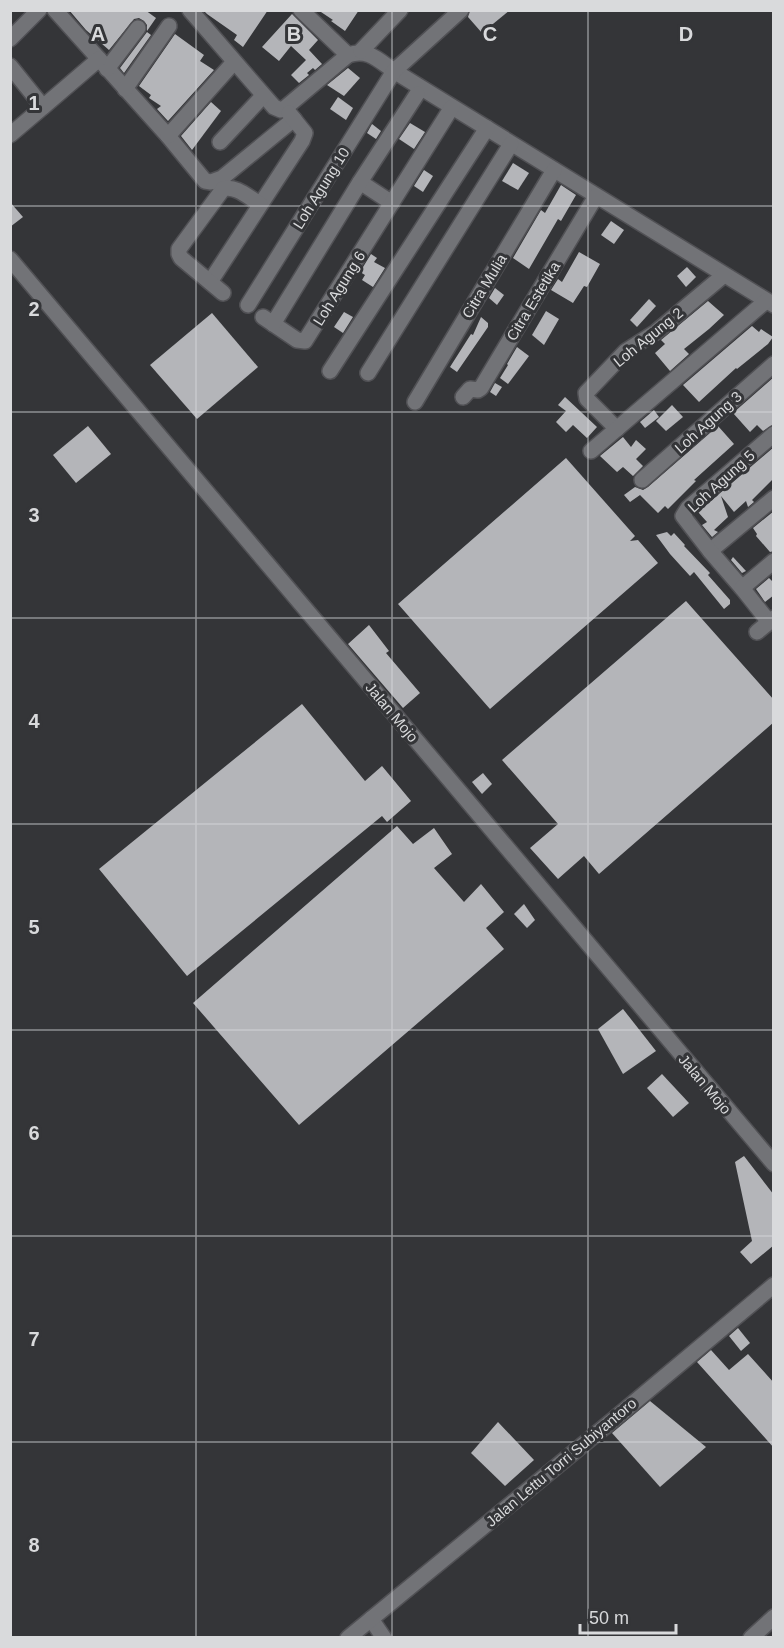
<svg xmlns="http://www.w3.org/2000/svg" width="784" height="1648" font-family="Helvetica,sans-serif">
  <rect width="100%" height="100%" fill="#343538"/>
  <g fill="#b4b5b9">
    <path d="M69,10H145L156,18L147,31V25L144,21L139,18L134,19L109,50L86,30Z"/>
    <path d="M203,10H268L243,47L234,40L237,35L207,14Z"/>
    <path d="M318,10H359L345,31L331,21L333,20Z"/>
    <path d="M470,10H510L482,33L468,17Z"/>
    <path d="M292,14L318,40L309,50L322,64L315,70L313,68L307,73L309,75L299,83L291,75L306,60L291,46L279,61L262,47Z"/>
    <path d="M147,32L151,35L124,73L120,68Z"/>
    <path d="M175,34L204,55L200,61L214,70L168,121L157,109L161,106L149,98L151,95L139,86Z"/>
    <path d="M348,68L360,78L344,96L327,85Z"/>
    <path d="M338,97L353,108L346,120L330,109Z"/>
    <path d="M211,102L221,111L192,150L181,136Z"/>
    <path d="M410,123L425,132L414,149L399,139Z"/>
    <path d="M372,124L381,131L376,139L367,133Z"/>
    <path d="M513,163L529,173L518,190L502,181Z"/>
    <path d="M424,170L433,176L423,192L414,186Z"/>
    <path d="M561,185L576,195L561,221L558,219L529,269L513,258L541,210L545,213Z"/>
    <path d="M10,202L23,217L10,227Z"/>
    <path d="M611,221L624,230L614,244L601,235Z"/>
    <path d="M579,252L600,264L587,287L584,286L573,303L551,290L558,279L562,282Z"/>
    <path d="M371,254L377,258L374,262L385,268L373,287L362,280L365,275L360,272Z"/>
    <path d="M687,267L696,277L686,287L677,276Z"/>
    <path d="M495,288L504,295L497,305L489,298Z"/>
    <path d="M649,299L656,306L637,327L630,320Z"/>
    <path d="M708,301L724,315L709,329L684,349L689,354L670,371L655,353L665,344L661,340Z"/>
    <path d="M546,311L559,319L544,345L532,335Z"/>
    <path d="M344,312L353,317L343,333L334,327Z"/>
    <path d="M212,313L258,367L197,419L150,365Z"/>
    <path d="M481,317L488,323V327L457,372L450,367L471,334L473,335Z"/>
    <path d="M752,326L759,332L761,329L773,337L768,344L737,369L736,368L699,402L683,385Z"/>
    <path d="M517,347L529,356L508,384L500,378L508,365L507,364Z"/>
    <path d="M774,377V424L763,431L757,425L750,432L733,413Z"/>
    <path d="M495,383L502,387L496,396L490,392Z"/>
    <path d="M565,397L597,427L587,438L573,425L566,432L556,422L566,411L558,405Z"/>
    <path d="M672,405L683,417L666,431L656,421Z"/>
    <path d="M654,410L659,417L645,428L640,422Z"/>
    <path d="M88,426L111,454L76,483L53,455Z"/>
    <path d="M718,426L734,444L694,480L696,481L668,509L665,506L658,513L640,495L630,502L624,495L635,487L643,490L648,487Z"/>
    <path d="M623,437L631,447L636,440L646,449L636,459L643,466L633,476L623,467L617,472L600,456Z"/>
    <path d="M774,447V478L752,500L754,502L748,507L746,501L734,512L721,496L728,517L714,530L718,532L712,537L702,525L707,522L698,512Z"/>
    <path d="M566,458L635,536L630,541L638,540L658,563L490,709L398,604Z"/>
    <path d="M774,511V551L770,552L756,536L757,534L753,528Z"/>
    <path d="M667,532L671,536L674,533L685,545L684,546L710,573L708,575L730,600V604L724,609L694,572L690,576L670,554L656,535Z"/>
    <path d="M733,557L746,571L742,573L731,560Z"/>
    <path d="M769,578L774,583V595L765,602L756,589Z"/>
    <path d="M686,601L774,700V722L599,874L584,856L558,879L530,848L558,824L502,760Z"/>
    <path d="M369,625L389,651L386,653L420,693L403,708L348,644Z"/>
    <path d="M302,704L365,781L382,766L411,801L387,822L382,816L187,976L99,869Z"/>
    <path d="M483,773L492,784L482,794L472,782Z"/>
    <path d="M397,826L413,844L434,828L452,854L434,868L464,902L481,884L504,912L486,928L504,949L299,1125L193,1003Z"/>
    <path d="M524,904L535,920L527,928L514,914Z"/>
    <path d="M623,1009L656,1051L623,1074L598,1029Z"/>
    <path d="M662,1074L689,1103L673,1117L647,1088Z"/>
    <path d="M744,1156L774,1195V1245L751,1264L740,1252L752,1241L735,1162Z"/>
    <path d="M738,1328L750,1343L741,1351L729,1336Z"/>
    <path d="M711,1350L729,1370L748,1354L774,1383V1448L697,1362Z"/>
    <path d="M650,1401L706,1447L660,1487L612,1433Z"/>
    <path d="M498,1422L534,1460L505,1486L471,1453Z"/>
  </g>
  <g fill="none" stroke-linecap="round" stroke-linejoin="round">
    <defs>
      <g id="street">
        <path d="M55,10L168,136L205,181L211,182L222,178L294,119"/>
        <path d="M190,10L274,107L281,110L285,108L348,55C368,48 378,60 394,71L774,305"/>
        <path d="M301,10L348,55"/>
        <path d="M10,39L39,10"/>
        <path d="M361,51L400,10"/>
        <path d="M10,66L43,107L10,135"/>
        <path d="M107,69L138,28"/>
        <path d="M125,89L169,26"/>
        <path d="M43,107L99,59"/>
        <path d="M168,136L234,62"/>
        <path d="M220,142L263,96"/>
        <path d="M360,182L392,203"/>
        <path d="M210,282L302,141L305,133L289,113"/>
        <path d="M223,293L181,258L179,254V249L223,189C236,185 249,198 260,204"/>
        <path d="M248,305L394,71L461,10"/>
        <path d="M263,317L297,340L305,341L452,107"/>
        <path d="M273,324L360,182L417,94"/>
        <path d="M330,371L487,128"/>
        <path d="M368,373L511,144"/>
        <path d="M463,397L470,389L478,390L481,388L596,196"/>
        <path d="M415,402L554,170"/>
        <path d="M617,429L587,399L586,393L626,351L656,332L724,275"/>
        <path d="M591,451L766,301"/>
        <path d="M642,480L774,364"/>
        <path d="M710,551L774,498"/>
        <path d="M742,588L710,551L683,516L688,508L774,434"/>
        <path d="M769,622L742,588L774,561"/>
        <path d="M757,632L774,618"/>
        <path d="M371,1619L384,1638"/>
        <path d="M751,1638L774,1617"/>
      </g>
      <g id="secondary">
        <path d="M10,259L774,1164"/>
        <path d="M348,1638L613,1420L774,1285"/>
      </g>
    </defs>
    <use href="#street" stroke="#515155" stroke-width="18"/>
    <use href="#secondary" stroke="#515155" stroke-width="18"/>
    <use href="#street" stroke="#727377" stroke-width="15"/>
    <use href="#secondary" stroke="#727377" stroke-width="15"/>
  </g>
  <path fill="none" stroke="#d9dadc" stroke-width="1.5" stroke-opacity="0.55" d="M196,10V1638M392,10V1638M588,10V1638M10,206H774M10,412H774M10,618H774M10,824H774M10,1030H774M10,1236H774M10,1442H774"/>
  <g text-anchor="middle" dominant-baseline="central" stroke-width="6" stroke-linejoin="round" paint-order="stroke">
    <g font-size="15" fill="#d9dadc" stroke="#343538">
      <text transform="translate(321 188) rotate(-58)">Loh Agung 10</text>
      <text transform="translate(484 286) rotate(-59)">Citra Mulia</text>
      <text transform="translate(339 288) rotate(-58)">Loh Agung 6</text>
      <text transform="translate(533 301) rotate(-59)">Citra Estetika</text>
      <text transform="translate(648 337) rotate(-39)">Loh Agung 2</text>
      <text transform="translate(708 422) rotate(-42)">Loh Agung 3</text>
      <text transform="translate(721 481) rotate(-42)">Loh Agung 5</text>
      <text transform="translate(392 712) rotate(50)">Jalan Mojo</text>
      <text transform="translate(705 1084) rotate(50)">Jalan Mojo</text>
      <text transform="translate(561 1462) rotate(-40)">Jalan Lettu Torri Subiyantoro</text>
    </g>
  </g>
  <g font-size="20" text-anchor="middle" font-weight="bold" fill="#d9dadc" stroke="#343538" stroke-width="6" stroke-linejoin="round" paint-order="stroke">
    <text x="98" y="41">A</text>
    <text x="294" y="41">B</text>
    <text x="490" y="41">C</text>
    <text x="686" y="41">D</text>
    <text x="34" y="110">1</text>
    <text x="34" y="316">2</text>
    <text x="34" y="522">3</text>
    <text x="34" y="728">4</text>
    <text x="34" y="934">5</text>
    <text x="34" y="1140">6</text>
    <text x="34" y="1346">7</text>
    <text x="34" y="1552">8</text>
  </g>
  <rect width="784" height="1648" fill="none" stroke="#d9dadc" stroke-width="24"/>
  <path d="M580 1624v9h96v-9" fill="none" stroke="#d9dadc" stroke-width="3"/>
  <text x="589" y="1624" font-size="18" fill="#d9dadc" stroke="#343538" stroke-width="4.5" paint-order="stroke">50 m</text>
</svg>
